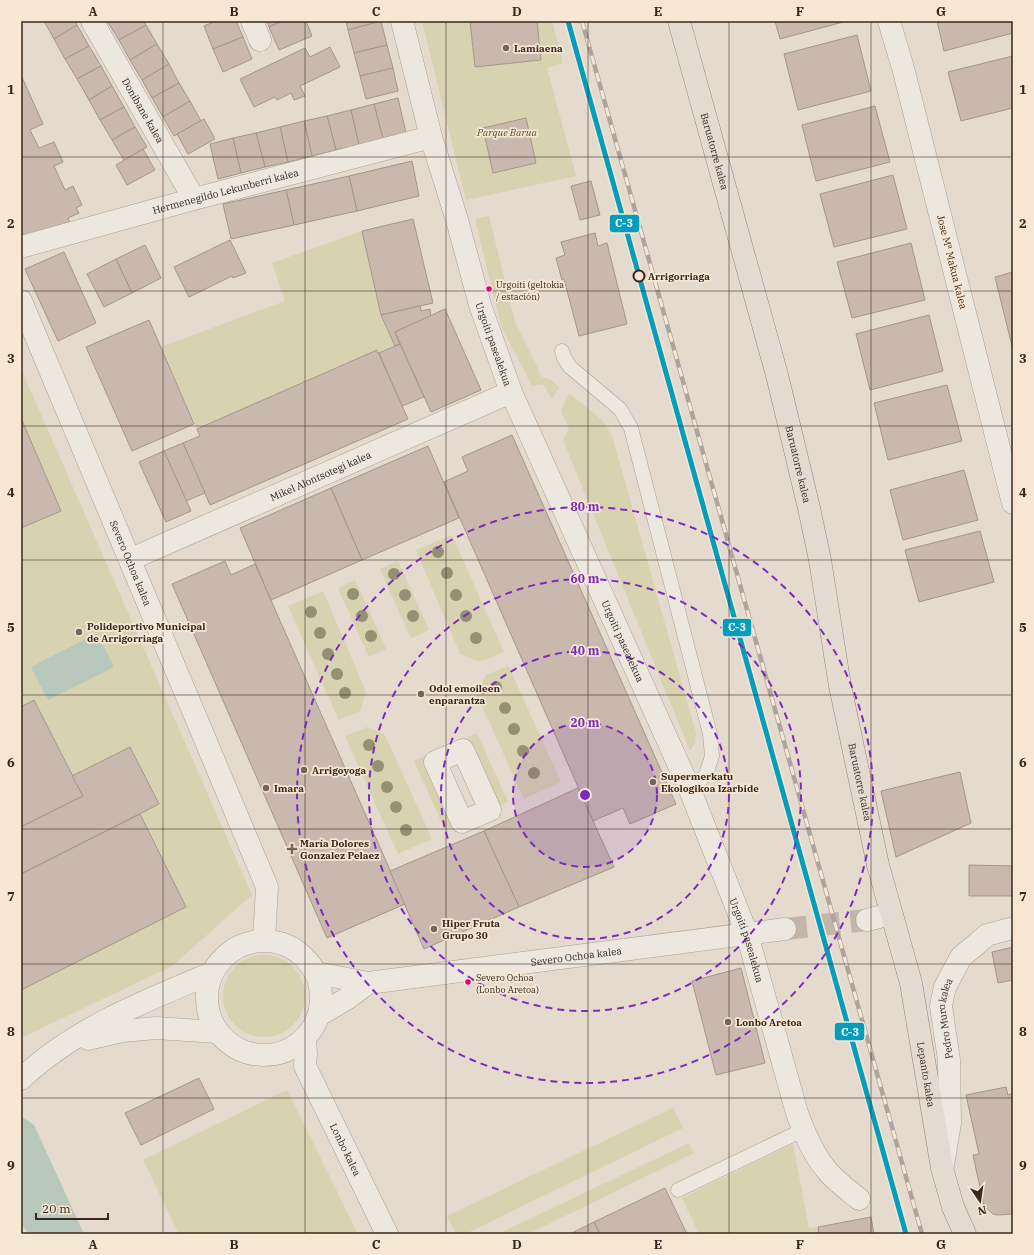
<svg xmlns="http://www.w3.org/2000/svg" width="1034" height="1255" font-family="'IBM Plex Serif',serif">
  <rect width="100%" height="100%" fill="#e4dacd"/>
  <g fill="#d7d2af">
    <path d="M422,21H552L563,63L547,68L576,176L466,200Z"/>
    <path d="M489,216L515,322L542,377L550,379L559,387L552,399L543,384L532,386L501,326L475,219Z"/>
    <path d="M362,231L381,315L395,346L379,353L377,350L197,429L161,347L285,301L272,263Z"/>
    <path d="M21,369L252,895L172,966L21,1038Z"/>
    <path d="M569,393L602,420L612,436L696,733L695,743L690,751L563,440L569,429L561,411Z"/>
    <path d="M452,535L504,652L480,662L460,654L416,550Z"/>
    <path d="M398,561L429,630L411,638L380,569Z"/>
    <path d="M355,580L386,649L369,657L338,588Z"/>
    <path d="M323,591L366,692L360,711L339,720L288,606Z"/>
    <path d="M508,665L561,782L524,799L477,695L485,676Z"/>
    <path d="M367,727L385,735L432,839L398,854L345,736Z"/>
    <path d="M477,733L508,802L490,810L459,741Z"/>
    <path d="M431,753L462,822L445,830L414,761Z"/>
    <circle cx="264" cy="996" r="41"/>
    <path d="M287,1090L358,1234H179L143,1160Z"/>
    <path d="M673,1108L683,1128L465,1234H456L447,1216Z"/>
    <path d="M689,1143L694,1153L528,1234H498Z"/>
    <path d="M793,1144L809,1228L818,1227L819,1234H699L682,1198Z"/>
  </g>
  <g fill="#b8c8bc">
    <path d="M97,633L114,667L48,700L31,667Z"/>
    <path d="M21,1116L34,1125L84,1234H29L21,1224Z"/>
  </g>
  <g fill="#c8b8ae" stroke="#a5968c">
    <path d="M44,21H75L77,25L54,39Z"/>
    <path d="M107,21H144L146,25L119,40Z"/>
    <path d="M216,21H236L243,37L213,49L204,26Z"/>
    <path d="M267,21H282L269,27Z"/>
    <path d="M282,21H306L312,36L279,50L269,27Z"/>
    <path d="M346,21H381L348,30Z"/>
    <path d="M381,21L387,45L354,53L348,30Z"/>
    <path d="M470,21H537L541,60L475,67Z"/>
    <path d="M775,21H847L780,39Z"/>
    <path d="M937,21H1013V33L944,51Z"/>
    <path d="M77,25L89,46L65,59L54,39Z"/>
    <path d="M146,25L157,44L130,60L119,40Z"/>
    <path d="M857,35L871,91L798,110L784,54Z"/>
    <path d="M243,37L252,59L223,72L213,49Z"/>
    <path d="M157,44L169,64L142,80L130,60Z"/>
    <path d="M387,45L393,68L360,76L354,53Z"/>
    <path d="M89,46L101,66L77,79L65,59Z"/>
    <path d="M330,47L340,67L300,86L305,96L294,100L291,93L277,100L275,97L254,107L240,79L305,48L310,57Z"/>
    <path d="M1013,56V108L961,121L948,72Z"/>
    <path d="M169,64L179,83L152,98L142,80Z"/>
    <path d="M101,66L112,86L89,100L77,79Z"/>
    <path d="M393,68L398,91L366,99L360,76Z"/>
    <path d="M21,75L43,124L30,130L39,148L54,142L63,162L54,166L65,190L73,186L82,205L76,208L79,213L68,218L70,223L21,245Z"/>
    <path d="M179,83L190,101L163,117L152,98Z"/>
    <path d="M112,86L124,107L100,120L89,100Z"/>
    <path d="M398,98L406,133L383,139L374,104Z"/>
    <path d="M190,101L201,121L174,136L163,117Z"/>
    <path d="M374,104L383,139L359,145L351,110Z"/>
    <path d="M875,106L890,162L816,181L802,125Z"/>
    <path d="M124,107L135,127L112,140L100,120Z"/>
    <path d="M351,110L359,145L336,150L327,116Z"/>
    <path d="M327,116L336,150L312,156L304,121Z"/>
    <path d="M526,118L536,163L493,173L483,128Z"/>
    <path d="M204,119L215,139L188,154L177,134Z"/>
    <path d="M304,121L312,156L288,162L280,127Z"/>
    <path d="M135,127L147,147L124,160L112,140Z"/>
    <path d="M280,127L288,162L265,167L256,133Z"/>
    <path d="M256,133L265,167L241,173L233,138Z"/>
    <path d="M233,138L241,173L218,179L210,144Z"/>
    <path d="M143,149L155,170L127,185L116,165Z"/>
    <path d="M412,161L419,196L357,211L349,176Z"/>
    <path d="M893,175L907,229L834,247L820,194Z"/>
    <path d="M349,176L357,211L294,225L286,190Z"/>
    <path d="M591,181L600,215L580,220L571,186Z"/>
    <path d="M286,190L294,225L231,239L223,204Z"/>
    <path d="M413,219L433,303L381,315L362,231Z"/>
    <path d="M595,233L598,246L607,243L627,324L579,336L564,279L562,280L556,258L565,255L561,242Z"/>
    <path d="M230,240L246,273L233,278L232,276L189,297L174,267Z"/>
    <path d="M911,243L925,300L852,318L837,262Z"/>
    <path d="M145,245L161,278L132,293L116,259Z"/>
    <path d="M64,252L96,323L58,341L25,269Z"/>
    <path d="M116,259L132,293L104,307L87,274Z"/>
    <path d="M1013,272V350L995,277Z"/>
    <path d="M420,306L421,311L430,309L431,316L395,332L400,344L395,346L381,315Z"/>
    <path d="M445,309L481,390L431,412L395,332Z"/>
    <path d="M929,315L943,371L870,390L856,334Z"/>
    <path d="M149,320L194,424L132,451L86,347Z"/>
    <path d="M400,344L424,397L402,406L379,353Z"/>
    <path d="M377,350L408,419L210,505L183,443L200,436L197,429Z"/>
    <path d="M947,385L962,441L888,460L874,403Z"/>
    <path d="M21,418L61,511L21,528Z"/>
    <path d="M512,435L676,804L630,824L623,808L593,821L444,482L468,471L462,457Z"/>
    <path d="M183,443L205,493L186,501L164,451Z"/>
    <path d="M428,446L459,518L362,560L331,488Z"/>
    <path d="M164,451L191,511L166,522L139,462Z"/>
    <path d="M964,470L978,520L903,540L890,490Z"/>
    <path d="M331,488L362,560L271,600L240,528Z"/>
    <path d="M980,531L994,582L919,602L905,550Z"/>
    <path d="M225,561L231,575L255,564L405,904L327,938L172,584Z"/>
    <path d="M34,700L83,796L21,827V707Z"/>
    <path d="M130,747L159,804L21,874V827L83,796L72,776Z"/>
    <path d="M960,772L971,823L896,857L881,791Z"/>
    <path d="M578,788L614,867L519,907L484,831Z"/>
    <path d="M140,814L186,907L21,990V874Z"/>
    <path d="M484,831L519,907L424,949L390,871Z"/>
    <path d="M969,865L1013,866V896H969Z"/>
    <path d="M1013,947V980L998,983L992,952Z"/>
    <path d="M741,968L765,1063L716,1075L692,981Z"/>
    <path d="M199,1078L214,1109L141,1145L125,1113Z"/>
    <path d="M1006,1087L1008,1095L1013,1093V1214L997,1215L993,1214L984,1206L973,1155L979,1154L966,1095Z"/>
    <path d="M665,1188L687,1234H600L594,1222Z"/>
    <path d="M871,1217L874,1234H819L818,1227Z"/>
    <path d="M594,1222L600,1234H570Z"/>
  </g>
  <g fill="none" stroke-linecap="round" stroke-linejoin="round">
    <path stroke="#c2b6aa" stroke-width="22" stroke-dasharray="22 11" stroke-linecap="butt" d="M785,929L867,920"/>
    <defs>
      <g id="service">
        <path d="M562,351L564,358L570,367L620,409L631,428L710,734L712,756L706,775L690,790"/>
        <path d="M678,1190L803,1130"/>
      </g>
      <g id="pedestrian">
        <path id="s1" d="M131,559L511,392"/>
        <path d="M463,750L490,810L462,822L435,762Z"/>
      </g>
      <g id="minor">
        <path id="s2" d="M92,21L194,199"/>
        <path d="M252,21L260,40"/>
        <path id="s3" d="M402,21L431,137L457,220L480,305L511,392L690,790L747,934L797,1113C804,1132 812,1152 825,1168C834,1180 848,1190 859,1199"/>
        <path d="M889,21L903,68L1013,503"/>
        <path id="s4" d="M21,247L194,199L431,137"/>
        <path id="s5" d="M21,301L267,887L264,940"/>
        <path d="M867,920L891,914"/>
        <circle cx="264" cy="998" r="57"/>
        <path id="s6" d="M317,973L368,983L785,929"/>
        <path d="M319,1015L348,998L368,983"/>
        <path id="s7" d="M305,1038L306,1054L305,1066L387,1234"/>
        <path d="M88,1039L122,1031L156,1028L218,1032"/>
        <path d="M21,1079C75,1028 145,1001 212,973"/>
        <path id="s8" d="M943,1165L950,1123L949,1060L941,1006L945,987L961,957L978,943L987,935L1013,928"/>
      </g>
      <g id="primary">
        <path id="s9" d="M679,21L777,375L809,508L820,560L840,686L878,865L911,983L942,1168L953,1207L965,1234"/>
      </g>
    </defs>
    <use href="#service" stroke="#aaa096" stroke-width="15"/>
    <use href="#pedestrian" stroke="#aaa096" stroke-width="23"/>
    <use href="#minor" stroke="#aaa096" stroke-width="23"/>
    <use href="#primary" stroke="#8f857d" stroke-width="23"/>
    <use href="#service" stroke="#ece7df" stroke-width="14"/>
    <use href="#pedestrian" stroke="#ece7df" stroke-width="22"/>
    <use href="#minor" stroke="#ece7df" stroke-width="22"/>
    <use href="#primary" stroke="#e4dbd0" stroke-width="22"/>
    <defs>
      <path id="rail" d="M582,21L922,1234"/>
    </defs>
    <use href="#rail" stroke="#aca59f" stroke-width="4.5"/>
    <use href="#rail" stroke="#f6e7d3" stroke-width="3" stroke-dasharray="9" stroke-linecap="butt"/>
    <defs>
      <path id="rail-1" d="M568,21L906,1234"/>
    </defs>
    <use href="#rail-1" stroke="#f6e7d3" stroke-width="8"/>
    <use href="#rail-1" stroke="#069cbc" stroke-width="5"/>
  </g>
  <g fill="#939171">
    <circle cx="438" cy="552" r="6"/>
    <circle cx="447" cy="573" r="6"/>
    <circle cx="394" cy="574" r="6"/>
    <circle cx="353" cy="594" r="6"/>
    <circle cx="405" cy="595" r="6"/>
    <circle cx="456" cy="595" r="6"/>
    <circle cx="311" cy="612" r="6"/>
    <circle cx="362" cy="616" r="6"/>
    <circle cx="413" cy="616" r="6"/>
    <circle cx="466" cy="616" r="6"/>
    <circle cx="320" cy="633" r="6"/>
    <circle cx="371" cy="636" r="6"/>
    <circle cx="476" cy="638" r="6"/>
    <circle cx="328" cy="654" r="6"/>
    <circle cx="337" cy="674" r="6"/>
    <circle cx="496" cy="687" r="6"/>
    <circle cx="345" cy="693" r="6"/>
    <circle cx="505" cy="708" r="6"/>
    <circle cx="514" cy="729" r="6"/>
    <circle cx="369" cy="745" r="6"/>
    <circle cx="523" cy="751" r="6"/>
    <circle cx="378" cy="766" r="6"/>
    <circle cx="534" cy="773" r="6"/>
    <circle cx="387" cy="787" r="6"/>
    <circle cx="396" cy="807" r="6"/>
    <circle cx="406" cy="830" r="6"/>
  </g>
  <path fill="none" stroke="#38271e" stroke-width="1" stroke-opacity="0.55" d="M163,21V1234M305,21V1234M446,21V1234M588,21V1234M729,21V1234M871,21V1234M21,157H1013M21,291H1013M21,426H1013M21,560H1013M21,695H1013M21,829H1013M21,964H1013M21,1098H1013"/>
  <circle cx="585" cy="795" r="72" fill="#7b2cbf" fill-opacity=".12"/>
  <g fill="none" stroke="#7b2cbf" stroke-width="2" stroke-dasharray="7 5">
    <circle cx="585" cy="795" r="72"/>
    <circle cx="585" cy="795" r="144"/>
    <circle cx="585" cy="795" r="216"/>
    <circle cx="585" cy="795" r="288"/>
  </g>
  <g fill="#74665b" stroke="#f6e7d3" stroke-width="1.5">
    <circle cx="506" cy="48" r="4"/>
    <circle cx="79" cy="632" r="4"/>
    <circle cx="421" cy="694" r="4"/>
    <circle cx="304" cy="770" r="4"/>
    <circle cx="653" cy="782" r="4"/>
    <circle cx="266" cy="788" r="4"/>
    <path d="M290 843h4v4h4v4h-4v4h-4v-4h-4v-4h4z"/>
    <circle cx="434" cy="929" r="4"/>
    <circle cx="728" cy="1022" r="4"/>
  </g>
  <circle fill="#f6e7d3" stroke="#38271e" stroke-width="2" cx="639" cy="276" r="5.5"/>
  <g fill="#e5007d" stroke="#f6e7d3" stroke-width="1.5">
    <circle cx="489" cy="289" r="3.5"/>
    <circle cx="468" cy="982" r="3.5"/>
  </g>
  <g text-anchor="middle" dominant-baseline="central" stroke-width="3.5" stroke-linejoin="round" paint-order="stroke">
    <g font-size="9" fill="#38271e" stroke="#f6e7d3" text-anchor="start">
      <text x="496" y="284">Urgoiti (geltokia<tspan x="496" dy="12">/ estación)</tspan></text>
      <text x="476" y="977">Severo Ochoa<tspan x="476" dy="12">(Lonbo Aretoa)</tspan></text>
    </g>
    <g font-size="10" font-weight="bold" fill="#38271e" stroke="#f6e7d3" text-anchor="start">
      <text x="514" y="48">Lamiaena</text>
      <text x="87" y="626">Polideportivo Municipal<tspan x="87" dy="12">de Arrigorriaga</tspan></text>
      <text x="429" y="688">Odol emoileen<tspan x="429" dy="12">enparantza</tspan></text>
      <text x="312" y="770">Arrigoyoga</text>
      <text x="661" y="776">Supermerkatu<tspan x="661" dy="12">Ekologikoa Izarbide</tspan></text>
      <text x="274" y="788">Imara</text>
      <text x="300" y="843">María Dolores<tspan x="300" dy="12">Gonzalez Pelaez</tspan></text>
      <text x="442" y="923">Hiper Fruta<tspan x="442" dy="12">Grupo 30</tspan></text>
      <text x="736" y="1022">Lonbo Aretoa</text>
    </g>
    <g font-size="10" fill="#38271e" stroke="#f6e7d3">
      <text stroke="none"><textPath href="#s2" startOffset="103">Donibane kalea</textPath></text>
      <text stroke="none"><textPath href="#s9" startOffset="135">Baruatorre kalea</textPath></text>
      <text stroke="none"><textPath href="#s4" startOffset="212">Hermenegildo Lekunberri kalea</textPath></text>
      <text transform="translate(952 262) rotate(76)">Jose Mª Makua kalea</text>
      <text stroke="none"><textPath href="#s3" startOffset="336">Urgoiti pasealekua</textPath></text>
      <text stroke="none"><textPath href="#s9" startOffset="459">Baruatorre kalea</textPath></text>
      <text stroke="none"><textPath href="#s1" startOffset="207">Mikel Alontsotegi kalea</textPath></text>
      <text stroke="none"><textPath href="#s5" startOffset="284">Severo Ochoa kalea</textPath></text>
      <text stroke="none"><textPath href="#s3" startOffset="660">Urgoiti pasealekua</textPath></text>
      <text stroke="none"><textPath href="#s9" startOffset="783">Baruatorre kalea</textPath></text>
      <text stroke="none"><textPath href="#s3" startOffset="984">Urgoiti pasealekua</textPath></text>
      <text stroke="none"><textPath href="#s6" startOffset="262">Severo Ochoa kalea</textPath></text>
      <text stroke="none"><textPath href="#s8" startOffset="148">Pedro Muro kalea</textPath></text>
      <text stroke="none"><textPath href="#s9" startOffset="1083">Lepanto kalea</textPath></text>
      <text stroke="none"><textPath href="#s7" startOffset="121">Lonbo kalea</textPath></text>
    </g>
    <g font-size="10" font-style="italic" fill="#505525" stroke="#f6e7d3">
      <text x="507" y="132">Parque Barua</text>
    </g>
    <g font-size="10" font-weight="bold" fill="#38271e" stroke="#f6e7d3" text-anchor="start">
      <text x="648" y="276">Arrigorriaga</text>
    </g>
  </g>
  <circle cx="585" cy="795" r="6" fill="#7b2cbf" stroke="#f6e7d3" stroke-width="2"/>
  <g font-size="12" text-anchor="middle" font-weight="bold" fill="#7b2cbf" stroke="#f6e7d3" stroke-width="3.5" stroke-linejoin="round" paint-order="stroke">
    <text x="585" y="511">80 m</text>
    <text x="585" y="583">60 m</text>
    <text x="585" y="655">40 m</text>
    <text x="585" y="727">20 m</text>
  </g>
  <g stroke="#f6e7d3" stroke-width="1.5">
    <rect x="609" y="214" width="31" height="19" rx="4" fill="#069cbc"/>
    <rect x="722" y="618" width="30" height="19" rx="4" fill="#069cbc"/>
    <rect x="834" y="1022" width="31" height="19" rx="4" fill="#069cbc"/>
  </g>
  <g font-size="11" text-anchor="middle" font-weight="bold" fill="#fff">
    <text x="624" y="227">C-3</text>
    <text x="737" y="631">C-3</text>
    <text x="850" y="1036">C-3</text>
  </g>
  <rect width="1034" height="1255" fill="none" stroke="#f6e7d3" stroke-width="44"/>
  <g transform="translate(980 1201) rotate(167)" stroke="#f6e7d3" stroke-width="3" paint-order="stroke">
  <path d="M0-3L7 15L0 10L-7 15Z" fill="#38271e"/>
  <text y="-6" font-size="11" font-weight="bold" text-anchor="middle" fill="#38271e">N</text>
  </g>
  <path d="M36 1213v6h72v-6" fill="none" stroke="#38271e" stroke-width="2"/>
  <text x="42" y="1213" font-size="12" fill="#38271e" stroke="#f6e7d3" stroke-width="3" paint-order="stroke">20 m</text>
  <rect x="22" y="22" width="990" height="1211" fill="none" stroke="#38271e" stroke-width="1.5"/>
  <g font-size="13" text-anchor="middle" font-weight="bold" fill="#38271e">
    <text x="93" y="16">A</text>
    <text x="234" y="16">B</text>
    <text x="376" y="16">C</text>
    <text x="517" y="16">D</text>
    <text x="658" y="16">E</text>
    <text x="800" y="16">F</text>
    <text x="941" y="16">G</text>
    <text x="11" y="94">1</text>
    <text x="1023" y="94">1</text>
    <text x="11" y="228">2</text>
    <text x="1023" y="228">2</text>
    <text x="11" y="363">3</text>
    <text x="1023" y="363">3</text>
    <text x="11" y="497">4</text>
    <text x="1023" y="497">4</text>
    <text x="11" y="632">5</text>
    <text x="1023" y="632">5</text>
    <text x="11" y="767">6</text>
    <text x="1023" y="767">6</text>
    <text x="11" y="901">7</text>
    <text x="1023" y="901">7</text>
    <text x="11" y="1036">8</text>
    <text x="1023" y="1036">8</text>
    <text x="11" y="1170">9</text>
    <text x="1023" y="1170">9</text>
    <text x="93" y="1249">A</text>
    <text x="234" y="1249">B</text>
    <text x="376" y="1249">C</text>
    <text x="517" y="1249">D</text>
    <text x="658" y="1249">E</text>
    <text x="800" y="1249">F</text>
    <text x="941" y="1249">G</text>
  </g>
</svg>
